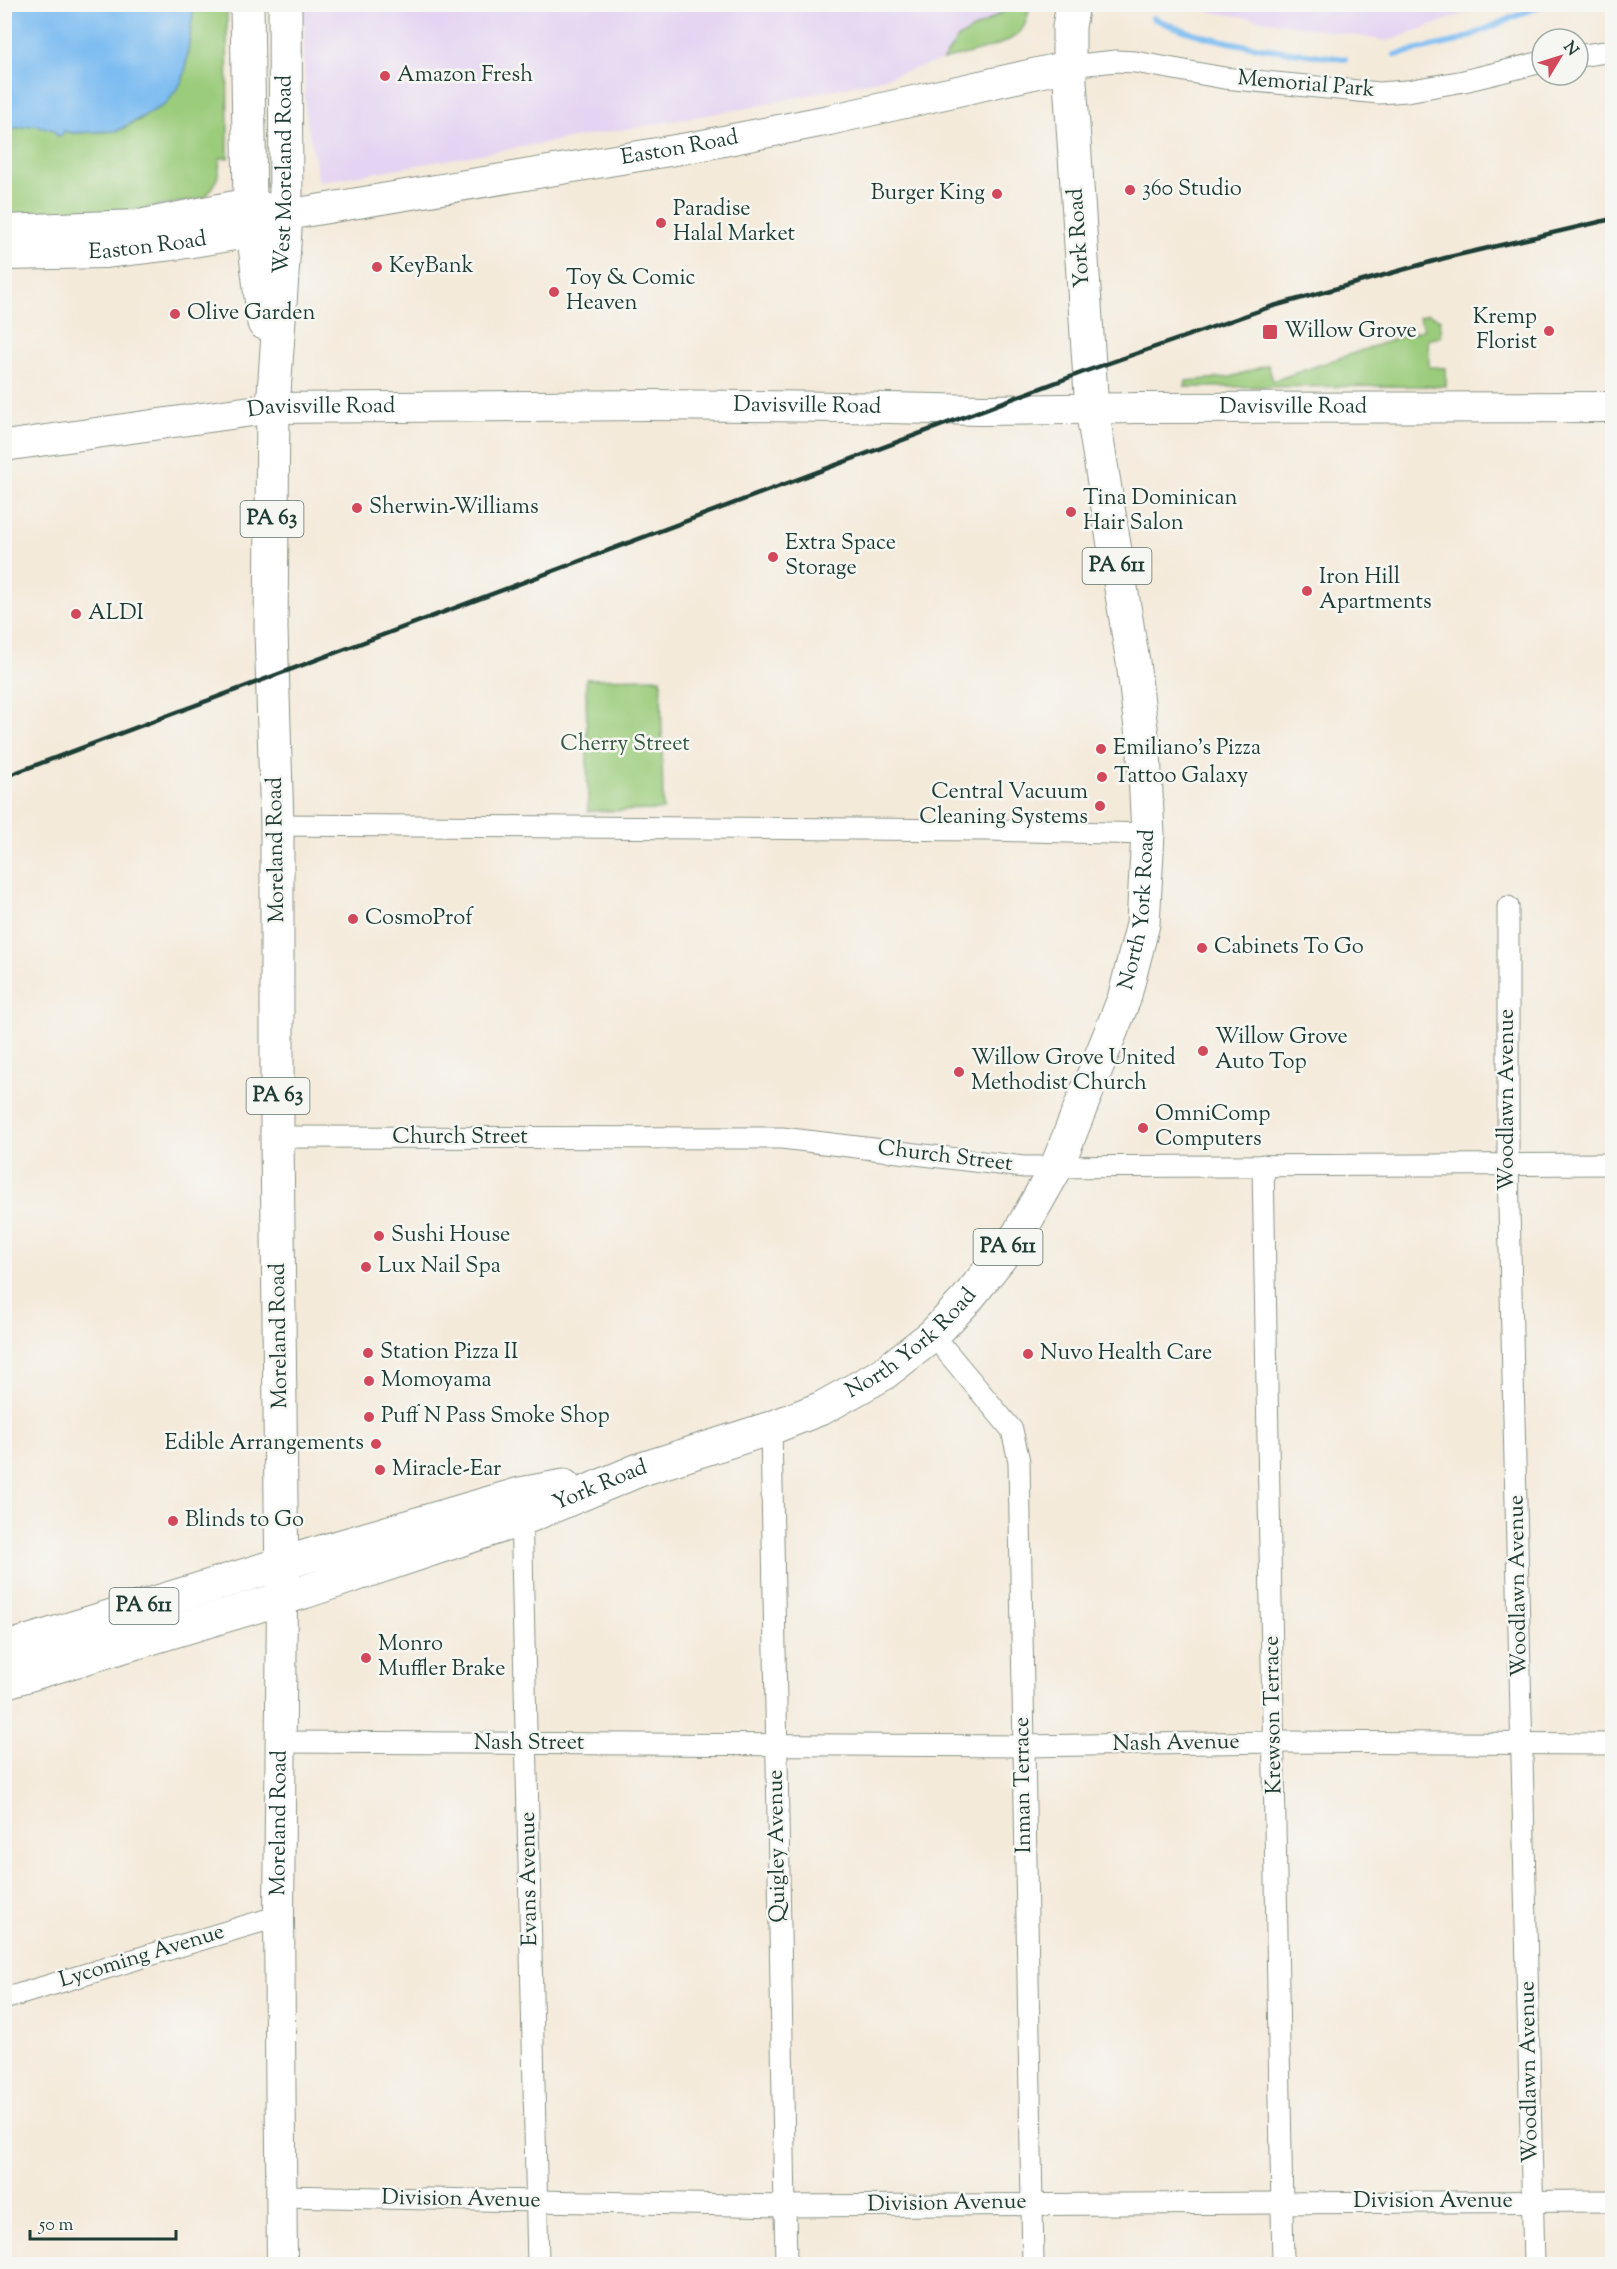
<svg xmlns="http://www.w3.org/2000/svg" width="1617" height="2269" font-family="'Sorts Mill Goudy',serif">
  <rect width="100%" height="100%" fill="#f6f6f2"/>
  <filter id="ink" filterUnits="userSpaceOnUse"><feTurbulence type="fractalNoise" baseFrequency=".0167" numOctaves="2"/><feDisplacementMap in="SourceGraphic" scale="12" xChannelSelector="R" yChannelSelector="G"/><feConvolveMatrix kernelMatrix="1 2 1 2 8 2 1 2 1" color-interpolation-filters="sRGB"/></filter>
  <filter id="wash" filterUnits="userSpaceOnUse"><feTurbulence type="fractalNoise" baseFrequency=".008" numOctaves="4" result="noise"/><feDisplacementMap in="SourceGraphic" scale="24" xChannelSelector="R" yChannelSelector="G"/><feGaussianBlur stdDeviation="1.35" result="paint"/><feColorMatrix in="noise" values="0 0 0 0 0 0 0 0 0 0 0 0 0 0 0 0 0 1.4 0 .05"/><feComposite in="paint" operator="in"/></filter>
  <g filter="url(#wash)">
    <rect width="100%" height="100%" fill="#f4eada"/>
    <g fill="#e4d3f2">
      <path d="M1165,4H1488V5L1388,41Z"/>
      <path d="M304,5H1030L1027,20L1022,30L1015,36L997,44L877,80L753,107L319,182L305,111Z"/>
    </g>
    <g fill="#9bcc7b" stroke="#5d8458" stroke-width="1.5">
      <path d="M192,5H227L228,158H220C219,175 217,186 204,198L118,213L5,216V130L34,125L73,133L117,131L143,118L156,108L166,103L185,72L193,13Z"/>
      <path d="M1015,5H1030C1028,14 1027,24 1020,32C1006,47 964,54 943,60L958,38Z"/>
      <path d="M1428,314L1440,319L1441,337L1428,339L1429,367L1446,368V386L1185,387L1186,381L1231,377L1268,365L1273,381L1424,329L1419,317Z"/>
      <path d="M661,678L663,810L588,811L586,679Z"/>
    </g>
    <path fill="#7cbcf1" stroke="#4e7c92" stroke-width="1.5" d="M5,4L192,5L193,13L185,72L182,82L166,104L117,131L73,133L64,131L62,136H57L54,130L34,125L5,130Z"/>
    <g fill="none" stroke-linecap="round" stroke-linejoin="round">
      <g stroke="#7cbcf1" stroke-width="6">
        <path d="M1153,18C1213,46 1281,50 1345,59"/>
        <path d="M1395,55L1458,41L1544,4"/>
      </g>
    </g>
  </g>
  <g filter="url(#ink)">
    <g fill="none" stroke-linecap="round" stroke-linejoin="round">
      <defs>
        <g id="street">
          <path d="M1578,56L1612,51"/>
          <path d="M1069,66L1116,61L1135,62L1224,78L1379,93L1407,91L1464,81L1542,62"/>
          <path d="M277,825L988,830L1148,834"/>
          <path d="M1508,907V1165L1534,2264"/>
          <path d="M277,1137L782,1138L1024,1167L1612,1164"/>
          <path d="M1263,1165L1283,2264"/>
          <path d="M933,1335L1012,1430L1019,1461L1033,2264"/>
          <path d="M771,1428L786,2264"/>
          <path d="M521,1507L538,2264"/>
          <path d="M281,1742L1024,1746L1275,1742L1612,1744"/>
          <path d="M4,1999L279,1916"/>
          <path d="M282,2196L786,2206L1612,2201"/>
        </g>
        <g id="secondary">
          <path d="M4,230L139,225L250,203L272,210"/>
          <path id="s1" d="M4,255L104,253L180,244L254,232L286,215L693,147L829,120L1069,66"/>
          <path id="s2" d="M4,446L273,408L650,405L841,407L982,410L1140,408L1612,407"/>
          <path id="s3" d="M282,2264L279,1916L282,1599"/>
        </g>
        <g id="primary">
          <path d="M247,4L250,203L264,323"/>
          <path id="s4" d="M282,1592L277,1137V825L271,629L273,408L286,215L285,4"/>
        </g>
        <g id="highway">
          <path d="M4,1649L311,1555L520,1494L564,1486"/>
          <path id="s5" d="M4,1682L304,1592L522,1519L639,1470L771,1428L822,1408L883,1374L933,1335L967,1299L1018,1235L1057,1166L1124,999L1143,924L1148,834L1144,753L1133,662L1092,409L1069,66V27L1073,4"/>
        </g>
      </defs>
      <use href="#street" stroke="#8a9487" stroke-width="23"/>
      <use href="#secondary" stroke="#8a9487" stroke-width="32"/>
      <use href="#primary" stroke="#8a9487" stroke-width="35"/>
      <use href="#highway" stroke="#8a9487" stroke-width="35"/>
      <use href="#street" stroke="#fff" stroke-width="21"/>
      <use href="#secondary" stroke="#fff" stroke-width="30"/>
      <use href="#primary" stroke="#fff" stroke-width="33"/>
      <use href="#highway" stroke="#fff" stroke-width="33"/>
      <path stroke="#1f3d34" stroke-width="4.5" d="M4,777L1089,370L1270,307L1445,258L1612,219"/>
    </g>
  </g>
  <g fill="#d1495b" stroke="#f6f6f2" stroke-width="2">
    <circle cx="385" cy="76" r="6"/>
    <circle cx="1130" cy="190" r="6"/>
    <circle cx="997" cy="194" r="6"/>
    <circle cx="661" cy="223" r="6"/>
    <circle cx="377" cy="267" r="6"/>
    <circle cx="554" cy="292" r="6"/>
    <circle cx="175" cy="314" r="6"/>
    <circle cx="1549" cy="331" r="6"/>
    <rect x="1262" y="324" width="16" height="16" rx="3"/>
    <circle cx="357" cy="508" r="6"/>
    <circle cx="1071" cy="512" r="6"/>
    <circle cx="773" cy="557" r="6"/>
    <circle cx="1307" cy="591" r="6"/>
    <circle cx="76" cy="614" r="6"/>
    <circle cx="1101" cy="749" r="6"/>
    <circle cx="1102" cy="777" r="6"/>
    <circle cx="1100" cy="806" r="6"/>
    <circle cx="353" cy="919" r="6"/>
    <circle cx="1202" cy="948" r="6"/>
    <circle cx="1203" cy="1051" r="6"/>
    <circle cx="959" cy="1072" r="6"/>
    <circle cx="1143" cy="1128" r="6"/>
    <circle cx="379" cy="1236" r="6"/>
    <circle cx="366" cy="1267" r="6"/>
    <circle cx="368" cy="1353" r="6"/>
    <circle cx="1028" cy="1354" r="6"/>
    <circle cx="369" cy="1381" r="6"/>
    <circle cx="369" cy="1417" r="6"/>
    <circle cx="376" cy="1444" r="6"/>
    <circle cx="380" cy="1470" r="6"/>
    <circle cx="173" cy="1521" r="6"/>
    <circle cx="366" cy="1658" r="6"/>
  </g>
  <g text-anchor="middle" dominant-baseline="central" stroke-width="5" stroke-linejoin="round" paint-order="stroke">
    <g fill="#f6f6f2" stroke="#60746d" stroke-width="1.5">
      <rect x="240.5" y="501" width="63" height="36" rx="4.5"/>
      <rect x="1082.5" y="548" width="69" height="36" rx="4.5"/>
      <rect x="246.5" y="1078" width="63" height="36" rx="4.5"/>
      <rect x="973.5" y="1229" width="69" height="36" rx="4.5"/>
      <rect x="109.5" y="1588" width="69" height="36" rx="4.5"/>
    </g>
    <g font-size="21" font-weight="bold" fill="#1f3d34">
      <text x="272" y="519">PA 63</text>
      <text x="1117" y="566">PA 611</text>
      <text x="278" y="1096">PA 63</text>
      <text x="1008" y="1247">PA 611</text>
      <text x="144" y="1606">PA 611</text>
    </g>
    <g font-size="22" fill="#1f3d34" stroke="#f6f6f2" text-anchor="start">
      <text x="397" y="76">Amazon Fresh</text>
      <text x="1142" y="190">360 Studio</text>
      <text x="985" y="194" text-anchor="end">Burger King</text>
      <text x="673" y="210">Paradise<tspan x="673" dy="25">Halal Market</tspan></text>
      <text x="389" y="267">KeyBank</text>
      <text x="566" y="279">Toy &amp; Comic<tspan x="566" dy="25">Heaven</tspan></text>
      <text x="187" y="314">Olive Garden</text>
      <text x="1537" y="318" text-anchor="end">Kremp<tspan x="1537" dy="25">Florist</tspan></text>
      <text x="1284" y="332">Willow Grove</text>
      <text x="1083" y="499">Tina Dominican<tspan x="1083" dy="25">Hair Salon</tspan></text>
      <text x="369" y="508">Sherwin-Williams</text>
      <text x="785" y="544">Extra Space<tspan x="785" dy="25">Storage</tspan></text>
      <text x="1319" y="578">Iron Hill<tspan x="1319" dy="25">Apartments</tspan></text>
      <text x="88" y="614">ALDI</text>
      <text x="1113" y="749">Emiliano's Pizza</text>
      <text x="1114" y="777">Tattoo Galaxy</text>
      <text x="1088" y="793" text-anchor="end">Central Vacuum<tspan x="1088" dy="25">Cleaning Systems</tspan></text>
      <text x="365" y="919">CosmoProf</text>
      <text x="1214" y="948">Cabinets To Go</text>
      <text x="1215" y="1038">Willow Grove<tspan x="1215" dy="25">Auto Top</tspan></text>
      <text x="971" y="1059">Willow Grove United<tspan x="971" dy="25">Methodist Church</tspan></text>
      <text x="1155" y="1115">OmniComp<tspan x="1155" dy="25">Computers</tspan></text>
      <text x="391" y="1236">Sushi House</text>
      <text x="378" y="1267">Lux Nail Spa</text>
      <text x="380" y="1353">Station Pizza II</text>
      <text x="1040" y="1354">Nuvo Health Care</text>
      <text x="381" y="1381">Momoyama</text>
      <text x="381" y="1417">Puff N Pass Smoke Shop</text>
      <text x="364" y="1444" text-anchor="end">Edible Arrangements</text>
      <text x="392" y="1470">Miracle-Ear</text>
      <text x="185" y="1521">Blinds to Go</text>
      <text x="378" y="1645">Monro<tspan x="378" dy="25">Muffler Brake</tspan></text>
    </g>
    <g font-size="22" fill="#1f3d34" stroke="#f6f6f2">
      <text transform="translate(1306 85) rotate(5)">Memorial Park</text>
      <text stroke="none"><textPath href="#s1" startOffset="687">Easton Road</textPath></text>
      <text stroke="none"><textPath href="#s4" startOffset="1418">West Moreland Road</textPath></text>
      <text transform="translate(1080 238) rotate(-94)">York Road</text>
      <text stroke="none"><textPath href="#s1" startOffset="144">Easton Road</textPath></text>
      <text stroke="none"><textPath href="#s2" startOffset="806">Davisville Road</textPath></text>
      <text stroke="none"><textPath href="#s2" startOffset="1292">Davisville Road</textPath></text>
      <text stroke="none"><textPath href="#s2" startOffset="320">Davisville Road</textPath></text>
      <text transform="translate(277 850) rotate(-91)">Moreland Road</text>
      <text stroke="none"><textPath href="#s5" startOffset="1478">North York Road</textPath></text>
      <text transform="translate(1508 1100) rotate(-90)">Woodlawn Avenue</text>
      <text x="460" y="1138">Church Street</text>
      <text transform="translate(945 1157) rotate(7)">Church Street</text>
      <text transform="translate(280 1336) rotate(-91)">Moreland Road</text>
      <text stroke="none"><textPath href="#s5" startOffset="974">North York Road</textPath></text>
      <text stroke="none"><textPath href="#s5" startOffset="628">York Road</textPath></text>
      <text transform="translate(1519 1586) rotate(-91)">Woodlawn Avenue</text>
      <text transform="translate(1274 1715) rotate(-91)">Krewson Terrace</text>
      <text x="529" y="1744">Nash Street</text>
      <text transform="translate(1176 1744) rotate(-1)">Nash Avenue</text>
      <text transform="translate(1024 1785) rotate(-91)">Inman Terrace</text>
      <text stroke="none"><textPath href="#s3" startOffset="441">Moreland Road</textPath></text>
      <text transform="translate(778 1846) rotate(-91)">Quigley Avenue</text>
      <text transform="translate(530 1879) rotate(-91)">Evans Avenue</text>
      <text transform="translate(142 1957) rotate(-17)">Lycoming Avenue</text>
      <text transform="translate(1530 2072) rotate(-91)">Woodlawn Avenue</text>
      <text transform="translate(461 2200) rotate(1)">Division Avenue</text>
      <text x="1433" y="2202">Division Avenue</text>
      <text transform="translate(947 2204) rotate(-1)">Division Avenue</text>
    </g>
    <g font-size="22" fill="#385a42" stroke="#f6f6f2">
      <text x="625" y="745">Cherry Street</text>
    </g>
  </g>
  <rect width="1617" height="2269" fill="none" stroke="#f6f6f2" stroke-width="24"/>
  <g transform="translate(1560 57) rotate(52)"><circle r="28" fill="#f6f6f2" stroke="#a0aca6" stroke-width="1.5"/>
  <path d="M0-4.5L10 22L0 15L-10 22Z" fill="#d1495b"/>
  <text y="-9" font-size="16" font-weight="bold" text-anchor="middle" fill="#1f3d34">N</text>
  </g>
  <path d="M30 2230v9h146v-9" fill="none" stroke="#1f3d34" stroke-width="3"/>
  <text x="39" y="2230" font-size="18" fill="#1f3d34" stroke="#f6f6f2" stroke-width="4.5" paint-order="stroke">50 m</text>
</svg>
